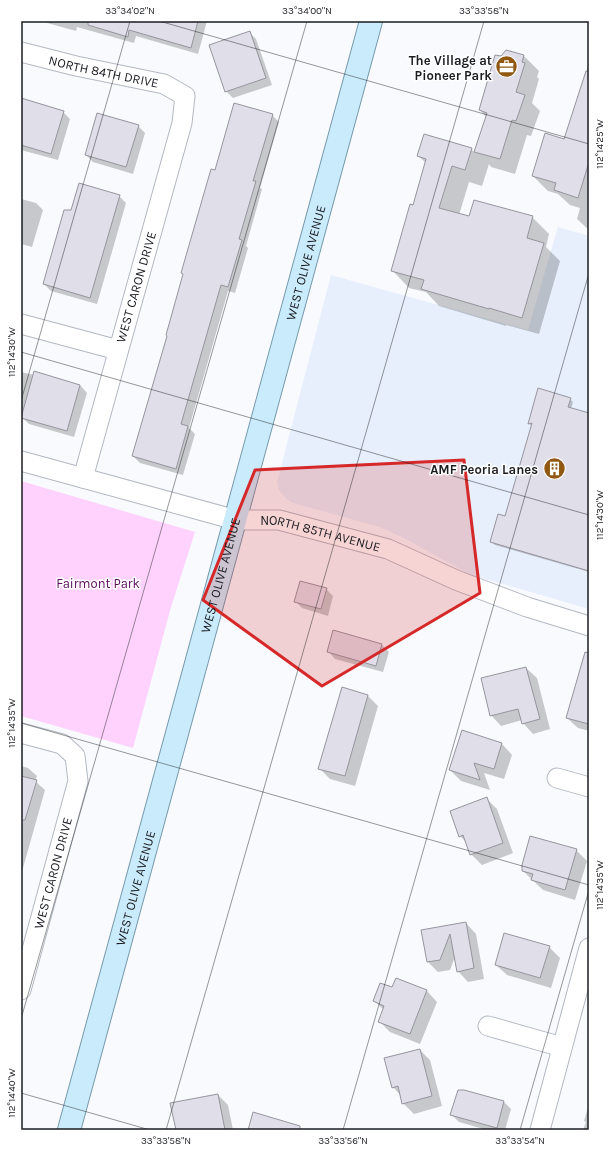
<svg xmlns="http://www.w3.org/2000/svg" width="610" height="1151" font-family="Karla,sans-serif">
  <rect width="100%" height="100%" fill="#f8fafe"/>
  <path fill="#e7effc" d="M558,227L589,236V609L469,574L406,539L380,527L293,503L286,499L279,490L277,482L331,275L528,330Z"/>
  <path fill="#fed2fd" d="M21,481L195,532L171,607L133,748L21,716Z"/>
  <g fill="#0003">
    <path d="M40,21H207L198,54L136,36L134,43L77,27L76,31Z"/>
    <path d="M249,32L256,39L272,85L233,98L226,91Z"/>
    <path d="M506,51L524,56L539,71L537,77L539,79L532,103L540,111L531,136L527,135L515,174L491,167L489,164L482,186L469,182L459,215L470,218L532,217L549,234L546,247L560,261L539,334L506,325V326L439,306L426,292L409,288L392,270L413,206L426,163L418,156L471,149L475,153L486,117L480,110L502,58Z"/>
    <path d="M588,65H589V82L584,79Z"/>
    <path d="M21,101L63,112L70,119L58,160L21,150Z"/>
    <path d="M589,109V230L577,219L580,208L570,205L558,194L548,191L533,176L565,140Z"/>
    <path d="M272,115L279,122L260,188L262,189L246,246L248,248L235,293L228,291L189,428L195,434L183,475L140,463L133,456L216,171Z"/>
    <path d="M138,126L145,133L133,174L93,162L86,155Z"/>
    <path d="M119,196L126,203L97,304L51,291L44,284L72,211Z"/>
    <path d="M21,199L36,203L43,210L32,247L21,244Z"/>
    <path d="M21,372L80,385L87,393L74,437L29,424L22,417L23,414L21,413Z"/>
    <path d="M570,399L573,402L571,409L589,414V572L495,545L491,542L506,517L532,427L529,423Z"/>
    <path d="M326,589L333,596L328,616L302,608L295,601Z"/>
    <path d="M333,631L382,645L389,652L383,672L335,659L328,651Z"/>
    <path d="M526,668L537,678L550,729L533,734L523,723L522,720L501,726L491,715Z"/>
    <path d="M589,678V731L578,728L567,718Z"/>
    <path d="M368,696L378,706L355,786L330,779L320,769Z"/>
    <path d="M462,732L502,744L512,755L504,779L484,773L490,790L461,781L450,770Z"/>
    <path d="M21,766L28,768L37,776L35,781L45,790L21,875Z"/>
    <path d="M486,798L497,809L513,853L482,865L471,854L467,843L460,836Z"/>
    <path d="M576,850L587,861L575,900L543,890L523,871Z"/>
    <path d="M466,923L476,934L484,979L468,982L458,971L455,957L450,970L438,972L428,962L422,931Z"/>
    <path d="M549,947L560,958L551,988L507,975L496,965Z"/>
    <path d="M396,979L427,991L437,1002L420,1044L390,1032L379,1021L384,1010L374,1001L393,989Z"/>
    <path d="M420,1050L430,1060L442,1106L414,1114L403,1103L401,1096L393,1087Z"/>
    <path d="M464,1091L504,1102L511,1109L505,1130H487L459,1122L452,1115Z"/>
    <path d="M218,1095L228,1105L233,1130H177Z"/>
    <path d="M589,1104V1130H583L586,1122L584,1121Z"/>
  </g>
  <g fill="#e0dee9" stroke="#96949e">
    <path d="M88,21H198L191,48L129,30L128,37L88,25Z"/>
    <path d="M250,31L266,78L225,92L209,45Z"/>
    <path d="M506,50L524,55L522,62L525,63L516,92L525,95L516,121L512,120L500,159L474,152L487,113L479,110L495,55L501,56Z"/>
    <path d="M586,71L589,72V162L578,198L554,190L556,183L532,176L545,133L564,139Z"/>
    <path d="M21,98L64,111L51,154L21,145Z"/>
    <path d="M234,103L273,114L253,181H256L239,239L242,240L228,287L221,285L181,424L188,426L176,469L132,456L167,336L166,335L183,274L181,273L211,169L215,170Z"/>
    <path d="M97,113L139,125L126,167L85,155Z"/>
    <path d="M424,134L472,148L465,170L452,166L439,208L469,216L474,200L533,216L527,238L544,243L522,318L489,308V309L421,289L424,280L391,271L410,204L413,205L426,159L417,156Z"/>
    <path d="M79,183L120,195L90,298L43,284L64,210H71Z"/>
    <path d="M34,371L80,385L67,431L21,418Z"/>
    <path d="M538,388L571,398L568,407L589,413V571L490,542L498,514L505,516L532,423L528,424Z"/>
    <path d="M300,581L327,588L321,609L294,602Z"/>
    <path d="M333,630L382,644L376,666L327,652Z"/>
    <path d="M585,652L589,653V724L566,718Z"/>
    <path d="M526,667L540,719L522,724L518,709L490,716L481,678Z"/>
    <path d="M342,687L368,695L345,776L318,769Z"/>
    <path d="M462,730L502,743L494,769L474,763L480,780L449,770Z"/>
    <path d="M21,776L37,780L25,820H21Z"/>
    <path d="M487,797L503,843L470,855L463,835L459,837L450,811Z"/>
    <path d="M530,836L577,849L565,890L531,880L533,874L522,871V865Z"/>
    <path d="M466,922L474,968L457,972L450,934L440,960L427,962L421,930Z"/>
    <path d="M504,933L550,946L540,978L495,965Z"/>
    <path d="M396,978L427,990L410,1034L378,1022L384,1006L373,1001L380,983L392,987Z"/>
    <path d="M420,1049L432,1096L402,1104L398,1086L392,1088L384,1058Z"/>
    <path d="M458,1090H464L504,1101L497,1128L450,1115Z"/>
    <path d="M218,1094L225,1130H176L170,1103Z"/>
    <path d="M253,1112L300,1126V1130H248Z"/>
  </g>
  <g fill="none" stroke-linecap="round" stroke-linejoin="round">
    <defs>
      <g id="minor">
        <path id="s1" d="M21,52L76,66L164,84L185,96L182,123L83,478"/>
        <path d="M21,324L118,350"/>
        <path id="s2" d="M21,461L236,520H279L388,549L456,580L527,607L589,626"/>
        <path d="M21,733L62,744L75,756L78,781L21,990"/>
        <path d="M557,778L589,787"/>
        <path d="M488,1026L562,1047"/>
        <path d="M540,1130L589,948"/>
      </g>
      <g id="major">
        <path id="s3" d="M69,1130L371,21"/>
      </g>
    </defs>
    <use href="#minor" stroke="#b3b8c2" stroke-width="21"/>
    <use href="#major" stroke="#769aac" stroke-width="24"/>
    <use href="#minor" stroke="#fff" stroke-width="19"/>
    <use href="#major" stroke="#caebfb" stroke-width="22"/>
  </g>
  <path fill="#d62828" fill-opacity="0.2" stroke="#d62828" stroke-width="3" stroke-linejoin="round" d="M464,460L480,593L322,686L203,600L255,470Z"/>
  <path fill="none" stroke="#1a1c20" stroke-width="1" stroke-opacity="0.45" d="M159,21L589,144M21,352L589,515M21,401L130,21M21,723L589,885M21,1019L307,21M21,1093L150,1130M166,1130L484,21M343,1130L589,273M520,1130L589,890"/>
  <defs>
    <symbol id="office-disc" viewBox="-11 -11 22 22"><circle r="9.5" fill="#905811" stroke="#fff"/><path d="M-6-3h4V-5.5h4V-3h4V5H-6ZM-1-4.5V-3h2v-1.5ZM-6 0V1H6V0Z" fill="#fff"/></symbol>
    <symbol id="building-disc" viewBox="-11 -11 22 22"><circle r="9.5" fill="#905811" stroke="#fff"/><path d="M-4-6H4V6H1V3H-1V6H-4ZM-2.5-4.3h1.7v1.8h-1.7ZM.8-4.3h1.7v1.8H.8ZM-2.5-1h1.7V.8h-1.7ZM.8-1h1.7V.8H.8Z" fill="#fff"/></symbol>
  </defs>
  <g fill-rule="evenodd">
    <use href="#office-disc" x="494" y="54" width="25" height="25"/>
    <use href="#building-disc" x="542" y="456" width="25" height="25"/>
  </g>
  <g text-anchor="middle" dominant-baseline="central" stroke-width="3" stroke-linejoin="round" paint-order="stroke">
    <g font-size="13" font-weight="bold" fill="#1a1c20" stroke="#fff" text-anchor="end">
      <text x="492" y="60">The Village at<tspan x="492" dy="15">Pioneer Park</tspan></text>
      <text x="538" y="469">AMF Peoria Lanes</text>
    </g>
    <g font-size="13" fill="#1a1c20" stroke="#fff">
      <text stroke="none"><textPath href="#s1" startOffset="85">NORTH 84TH DRIVE</textPath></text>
      <text stroke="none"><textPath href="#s3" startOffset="899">WEST OLIVE AVENUE</textPath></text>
      <text transform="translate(136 287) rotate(-74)">WEST CARON DRIVE</text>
      <text stroke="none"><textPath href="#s2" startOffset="309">NORTH 85TH AVENUE</textPath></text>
      <text stroke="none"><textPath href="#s3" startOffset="575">WEST OLIVE AVENUE</textPath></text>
      <text transform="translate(53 873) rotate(-75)">WEST CARON DRIVE</text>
      <text stroke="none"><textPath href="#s3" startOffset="251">WEST OLIVE AVENUE</textPath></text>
    </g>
    <g font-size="13" fill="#5a0a5d" stroke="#fff">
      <text x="98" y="583">Fairmont Park</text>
    </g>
  </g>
  <rect width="610" height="1151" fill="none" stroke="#ffffff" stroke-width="44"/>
  <rect x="22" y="22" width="566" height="1107" fill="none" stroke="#1a1c20" stroke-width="1.5"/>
  <g font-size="10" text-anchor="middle" fill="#1a1c20">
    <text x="130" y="14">33°34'02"N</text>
    <text x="307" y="14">33°34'00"N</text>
    <text x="484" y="14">33°33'58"N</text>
    <text transform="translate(599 144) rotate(-90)" y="4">112°14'25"W</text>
    <text transform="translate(11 352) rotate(-90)" y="4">112°14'30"W</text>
    <text transform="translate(599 515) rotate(-90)" y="4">112°14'30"W</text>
    <text transform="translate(11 723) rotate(-90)" y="4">112°14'35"W</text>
    <text transform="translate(599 885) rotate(-90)" y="4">112°14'35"W</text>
    <text transform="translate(11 1093) rotate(-90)" y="4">112°14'40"W</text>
    <text x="166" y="1144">33°33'58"N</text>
    <text x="343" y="1144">33°33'56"N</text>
    <text x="520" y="1144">33°33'54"N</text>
  </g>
</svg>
